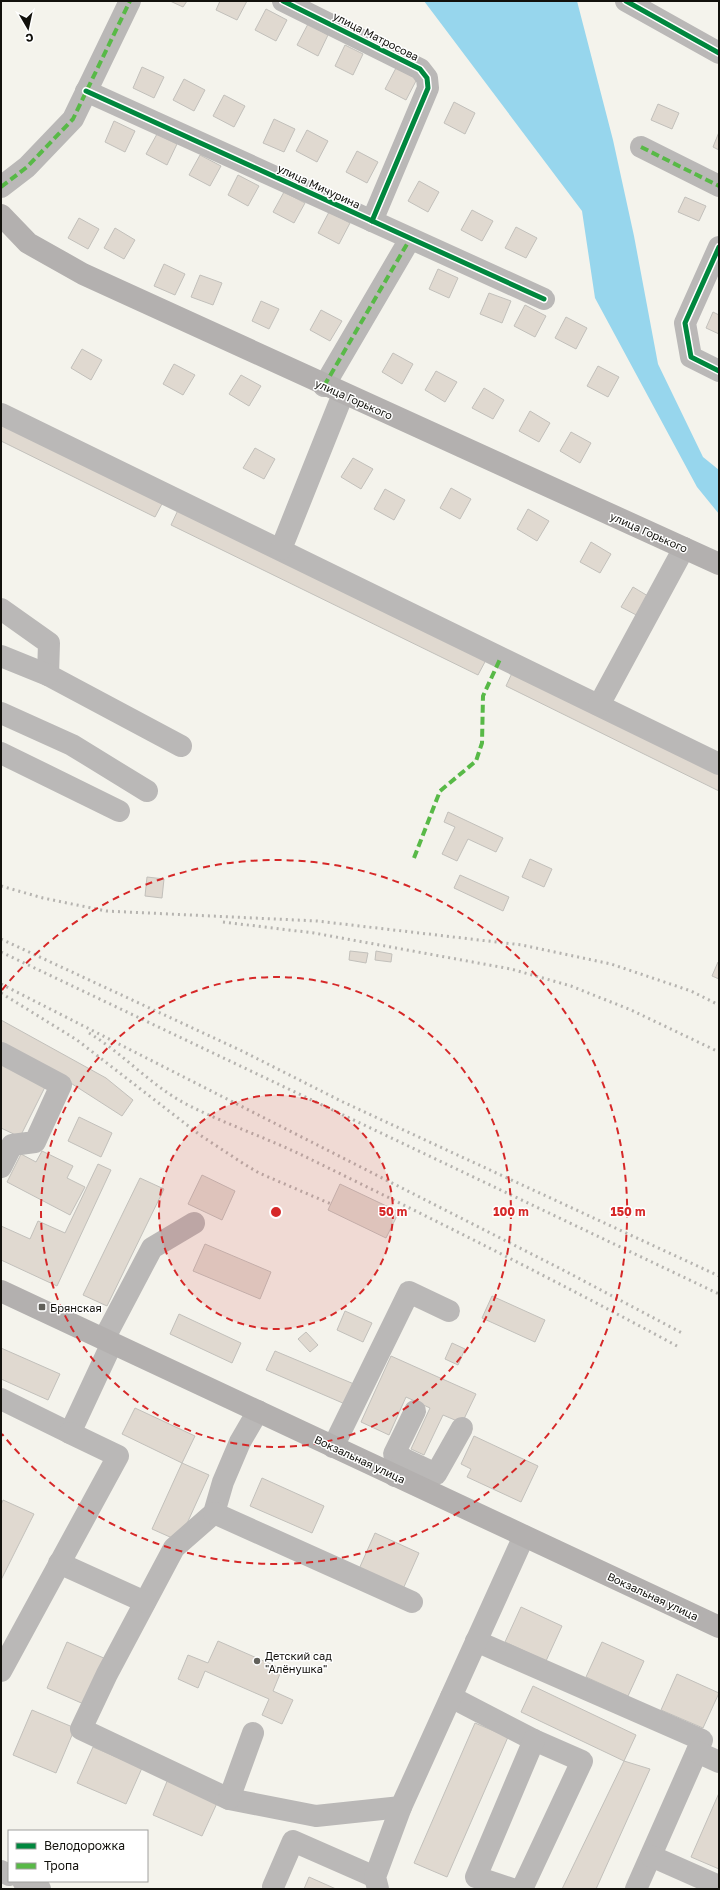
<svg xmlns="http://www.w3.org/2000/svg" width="720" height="1890" font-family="'Golos Text',sans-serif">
  <rect width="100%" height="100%" fill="#f4f3ec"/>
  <path fill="#97d6ed" d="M424,1H577L613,140L634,236L658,364L703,457L719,470V514L697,487L595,298L582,211Z"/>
  <g fill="#e0d9d0" stroke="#c2c0bb">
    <path d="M170,1H187L183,7Z"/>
    <path d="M220,1H247L237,20L216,10Z"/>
    <path d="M266,9L287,20L276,41L255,30Z"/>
    <path d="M308,24L328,35L318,56L297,45Z"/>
    <path d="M345,45L363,54L353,75L335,66Z"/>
    <path d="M142,67L164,77L154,98L133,88Z"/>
    <path d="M396,68L417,79L406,100L385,89Z"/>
    <path d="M184,79L205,90L194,111L173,100Z"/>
    <path d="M224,95L245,106L234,127L213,116Z"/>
    <path d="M454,102L475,113L465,134L444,123Z"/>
    <path d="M658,104L679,113L672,129L651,120Z"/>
    <path d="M274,119L295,129L284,152L263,143Z"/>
    <path d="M114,121L135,131L125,152L105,142Z"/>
    <path d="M307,130L328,141L317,162L296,151Z"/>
    <path d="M719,132V150L713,147Z"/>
    <path d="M157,134L177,144L167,165L146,154Z"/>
    <path d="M357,151L378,162L367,183L346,172Z"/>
    <path d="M200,155L221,166L210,186L189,175Z"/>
    <path d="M238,175L259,186L248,206L228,195Z"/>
    <path d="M419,181L439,192L428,212L408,201Z"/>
    <path d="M284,192L305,203L294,223L273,212Z"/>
    <path d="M685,197L706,206L699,221L678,212Z"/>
    <path d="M472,210L493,221L482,241L461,230Z"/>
    <path d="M329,212L350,223L339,244L318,233Z"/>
    <path d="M79,218L99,229L88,249L68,238Z"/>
    <path d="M516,227L537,238L526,258L505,248Z"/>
    <path d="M115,228L135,240L124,259L104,248Z"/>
    <path d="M164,264L185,274L175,295L154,286Z"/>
    <path d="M438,269L458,278L449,298L429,289Z"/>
    <path d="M200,275L222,283L213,305L191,297Z"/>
    <path d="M489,293L511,301L502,323L480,314Z"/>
    <path d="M261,301L279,309L269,329L252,321Z"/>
    <path d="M525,305L546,316L535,337L514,326Z"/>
    <path d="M321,310L342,321L330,341L310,330Z"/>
    <path d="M713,312L719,315V334L706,328Z"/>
    <path d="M566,317L587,328L576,349L555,338Z"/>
    <path d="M82,349L102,360L91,380L71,368Z"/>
    <path d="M393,353L413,364L402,384L382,372Z"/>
    <path d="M174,364L195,375L183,395L163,384Z"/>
    <path d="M598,366L619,377L608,397L587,386Z"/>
    <path d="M436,371L457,382L445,402L425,390Z"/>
    <path d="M241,375L261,386L249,406L229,394Z"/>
    <path d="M484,388L504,400L493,419L472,408Z"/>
    <path d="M530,411L550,423L539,442L519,431Z"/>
    <path d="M1,422L163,502L155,517L1,441Z"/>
    <path d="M571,432L591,443L580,463L560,451Z"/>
    <path d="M255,448L275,459L264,479L243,468Z"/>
    <path d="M353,458L373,469L361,489L341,477Z"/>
    <path d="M451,488L471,499L460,519L440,508Z"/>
    <path d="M385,489L405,500L394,520L374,509Z"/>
    <path d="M179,508L487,658L478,675L171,525Z"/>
    <path d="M528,509L549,521L537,541L517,529Z"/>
    <path d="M591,542L611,554L600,573L580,562Z"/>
    <path d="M633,587L653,599L642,618L621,607Z"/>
    <path d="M513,671L719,771V791L506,686Z"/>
    <path d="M448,812L503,838L496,852L468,839L457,861L442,854L455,827L444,822Z"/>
    <path d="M530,859L552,869L544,887L522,877Z"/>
    <path d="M460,875L509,897L503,911L454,888Z"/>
    <path d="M147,877L164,879L162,898L145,896Z"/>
    <path d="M350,951L368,953L366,963L349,960Z"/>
    <path d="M376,951L392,954L391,962L375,960Z"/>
    <path d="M718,962L719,963V979L712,976Z"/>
    <path d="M1,1020L106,1078L133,1100L122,1116L66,1080L1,1045Z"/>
    <path d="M1,1061L47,1083L20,1137L1,1128Z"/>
    <path d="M79,1117L112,1133L101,1157L68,1141Z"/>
    <path d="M42,1151L73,1166L67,1178L85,1187L70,1215L7,1182L21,1154L36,1162Z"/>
    <path d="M98,1164L111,1170L57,1286L1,1260V1226L30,1239L38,1221L65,1233Z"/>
    <path d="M202,1175L235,1191L222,1220L188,1204Z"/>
    <path d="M140,1178L164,1189L107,1306L83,1295Z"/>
    <path d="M340,1184L399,1212L386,1238L328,1210Z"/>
    <path d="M205,1244L271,1272L260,1299L193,1271Z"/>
    <path d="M492,1296L545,1320L535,1342L482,1318Z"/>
    <path d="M345,1311L372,1323L363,1342L337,1330Z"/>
    <path d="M179,1314L241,1343L232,1363L170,1334Z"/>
    <path d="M306,1332L318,1345L310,1352L298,1339Z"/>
    <path d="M452,1343L465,1349L458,1365L445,1359Z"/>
    <path d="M1,1348L60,1374L48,1400L1,1379Z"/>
    <path d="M275,1351L354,1384L345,1404L266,1370Z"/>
    <path d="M391,1356L476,1394L462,1423L443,1415L424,1455L411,1449L430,1408L406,1397L389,1435L361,1422Z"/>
    <path d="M135,1408L195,1436L182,1463L122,1434Z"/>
    <path d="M474,1436L538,1466L521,1502L467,1477L471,1469L461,1464Z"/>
    <path d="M182,1463L209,1475L179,1541L152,1529Z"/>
    <path d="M262,1478L324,1506L312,1533L250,1506Z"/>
    <path d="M3,1500L34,1514L1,1580V1505Z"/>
    <path d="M375,1533L419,1553L403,1589L359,1569Z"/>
    <path d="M521,1607L562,1626L546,1661L505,1642Z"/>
    <path d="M218,1641L282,1669L273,1691L293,1700L282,1724L262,1715L269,1699L205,1671L198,1688L178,1679L188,1655L208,1663Z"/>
    <path d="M67,1642L106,1659L86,1705L47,1688Z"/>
    <path d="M602,1642L644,1661L628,1696L586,1677Z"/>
    <path d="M677,1674L719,1693L703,1728L661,1710Z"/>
    <path d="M533,1686L636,1735L624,1761L521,1712Z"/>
    <path d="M32,1710L75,1728L56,1773L13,1755Z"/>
    <path d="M475,1723L508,1737L447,1877L414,1863Z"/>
    <path d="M93,1747L142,1768L126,1804L77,1783Z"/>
    <path d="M624,1761L650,1769L596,1889H562Z"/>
    <path d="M168,1779L218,1801L202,1836L153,1815Z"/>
    <path d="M719,1793V1869L691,1857Z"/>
    <path d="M309,1877L336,1889H304Z"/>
  </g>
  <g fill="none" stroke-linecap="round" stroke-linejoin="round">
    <g stroke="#bab8b7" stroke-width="22">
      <path d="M283,1L420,69L427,78L428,88L372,221"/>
      <path d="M626,1L719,53"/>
      <path d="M86,91L544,299"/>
      <path d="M641,147L719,186"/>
      <path d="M1,187L27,167L73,119L130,1"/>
      <path d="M719,247L685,323L691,357L719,371"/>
      <path d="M324,386L410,239"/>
      <path d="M1,414L719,764"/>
      <path d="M281,549L343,394"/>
      <path d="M1,609L49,643L48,675L181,746"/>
      <path d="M1,656L48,675"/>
      <path d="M599,705L684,548"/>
      <path d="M1,713L72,745L147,791"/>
      <path d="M1,753L119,811"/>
      <path d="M1,1053L61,1085L35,1142L12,1145L1,1167"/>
      <path d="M104,1339L152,1248L194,1223"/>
      <path d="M1,1399L70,1433L112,1343"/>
      <path d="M258,1411L240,1442L223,1482L214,1513L174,1548L107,1674L81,1729L229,1799L316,1816L401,1807"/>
      <path d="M333,1447L409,1292L449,1311"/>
      <path d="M404,1459L394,1454L415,1411"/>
      <path d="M395,1476L404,1459L436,1474L462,1428"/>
      <path d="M214,1513L412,1602"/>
      <path d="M59,1563L145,1602"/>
      <path d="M476,1641L702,1740L636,1889"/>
      <path d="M1,1671L118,1456L70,1433"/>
      <path d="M451,1697L534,1740L582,1761L522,1889"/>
      <path d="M697,1752L719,1762"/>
      <path d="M229,1799L253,1733"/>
      <path d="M651,1856L719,1886"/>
      <path d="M1,1871L9,1875"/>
      <path d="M23,1881L40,1889"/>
      <path d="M273,1887L293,1841L375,1877"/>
      <path d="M378,1889L375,1877L401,1807L524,1536"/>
      <path d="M512,1889L476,1877L534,1740"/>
    </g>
    <g stroke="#b3b0af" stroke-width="22">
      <path d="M1,215L28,243L83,274L719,564"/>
      <path d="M1,1291L719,1627"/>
    </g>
    <g stroke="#b6b4b0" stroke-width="3" stroke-dasharray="2 4" stroke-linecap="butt">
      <path d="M1,886L43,898L106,911L317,921L522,945L611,964L691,991L719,1005"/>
      <path d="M223,922L314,933L511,969L571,986L631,1010L719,1052"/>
      <path d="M1,939L242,1051L343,1102L719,1276"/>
      <path d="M1,952L719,1294"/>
      <path d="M1,984L565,1271L682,1333"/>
      <path d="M1,993L77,1040L200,1135L244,1164L259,1173L331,1204"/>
      <path d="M89,1033C124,1054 150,1085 186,1104C225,1124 267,1138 306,1157C431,1218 555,1280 677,1346"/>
    </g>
    <g stroke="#58b947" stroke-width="4" stroke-dasharray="8 4" stroke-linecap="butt">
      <path d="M641,147L719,186"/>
      <path d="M1,187L27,167L73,119L130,1"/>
      <path d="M324,386L410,239"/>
      <path d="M414,858L440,791L476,761L482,743L483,696L501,657"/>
    </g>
    <defs>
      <g id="cycleway">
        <path d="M283,1L420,69L427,78L428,88L372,221"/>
        <path d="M626,1L719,53"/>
        <path d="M86,91L544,299"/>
        <path d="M719,247L685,323L691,357L719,371"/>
      </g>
    </defs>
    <use href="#cycleway" stroke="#fff" stroke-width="8"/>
    <use href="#cycleway" stroke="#00873e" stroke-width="5"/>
  </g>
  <circle cx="276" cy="1212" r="117" fill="#d62828" fill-opacity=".12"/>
  <g fill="none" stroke="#d62828" stroke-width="2" stroke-dasharray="7 5">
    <circle cx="276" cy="1212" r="117"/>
    <circle cx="276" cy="1212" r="235"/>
    <path d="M2 990A352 352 0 1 1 2 1434"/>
  </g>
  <g fill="#61605a" stroke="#fff" stroke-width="1.5">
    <rect x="38" y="1303" width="8" height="8" rx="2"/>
    <circle cx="257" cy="1661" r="4"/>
  </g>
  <g text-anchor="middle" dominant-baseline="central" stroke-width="3" stroke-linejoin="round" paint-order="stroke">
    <g font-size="11" fill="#12110c" stroke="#fff">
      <text transform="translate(376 36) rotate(27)">улица Матросова</text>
      <text transform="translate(319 186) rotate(25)">улица Мичурина</text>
      <text transform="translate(354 399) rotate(24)">улица Горького</text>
      <text transform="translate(649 532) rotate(24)">улица Горького</text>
      <text transform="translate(360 1459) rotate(25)">Вокзальная улица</text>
      <text transform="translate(653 1596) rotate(25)">Вокзальная улица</text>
    </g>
    <g font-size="11" fill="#12110c" stroke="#fff" text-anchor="start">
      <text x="50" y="1307">Брянская</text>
      <text x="265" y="1655">Детский сад<tspan x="265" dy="13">"Алёнушка"</tspan></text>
    </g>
  </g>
  <circle cx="276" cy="1212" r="6" fill="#d62828" stroke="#fff" stroke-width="2"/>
  <g font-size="12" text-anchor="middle" font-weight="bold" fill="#d62828" stroke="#fff" stroke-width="3" stroke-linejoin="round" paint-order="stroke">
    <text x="393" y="1216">50 m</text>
    <text x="511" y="1216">100 m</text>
    <text x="628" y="1216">150 m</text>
  </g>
  <rect width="720" height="1890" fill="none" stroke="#12110c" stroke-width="4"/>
  <rect x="8" y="1830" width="140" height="52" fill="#ffffff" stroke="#a0a09e"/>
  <rect x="16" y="1843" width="20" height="6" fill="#00873e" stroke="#a0a09e"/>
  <text x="44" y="1850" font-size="12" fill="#12110c">Велодорожка</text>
  <rect x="16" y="1863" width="20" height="6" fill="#58b947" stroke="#a0a09e"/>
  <text x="44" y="1870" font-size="12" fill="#12110c">Тропа</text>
  <g transform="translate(28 28) rotate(171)" stroke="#ffffff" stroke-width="3" paint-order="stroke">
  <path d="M0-3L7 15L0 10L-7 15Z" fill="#12110c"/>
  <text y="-6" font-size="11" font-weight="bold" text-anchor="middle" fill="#12110c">С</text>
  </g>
</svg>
